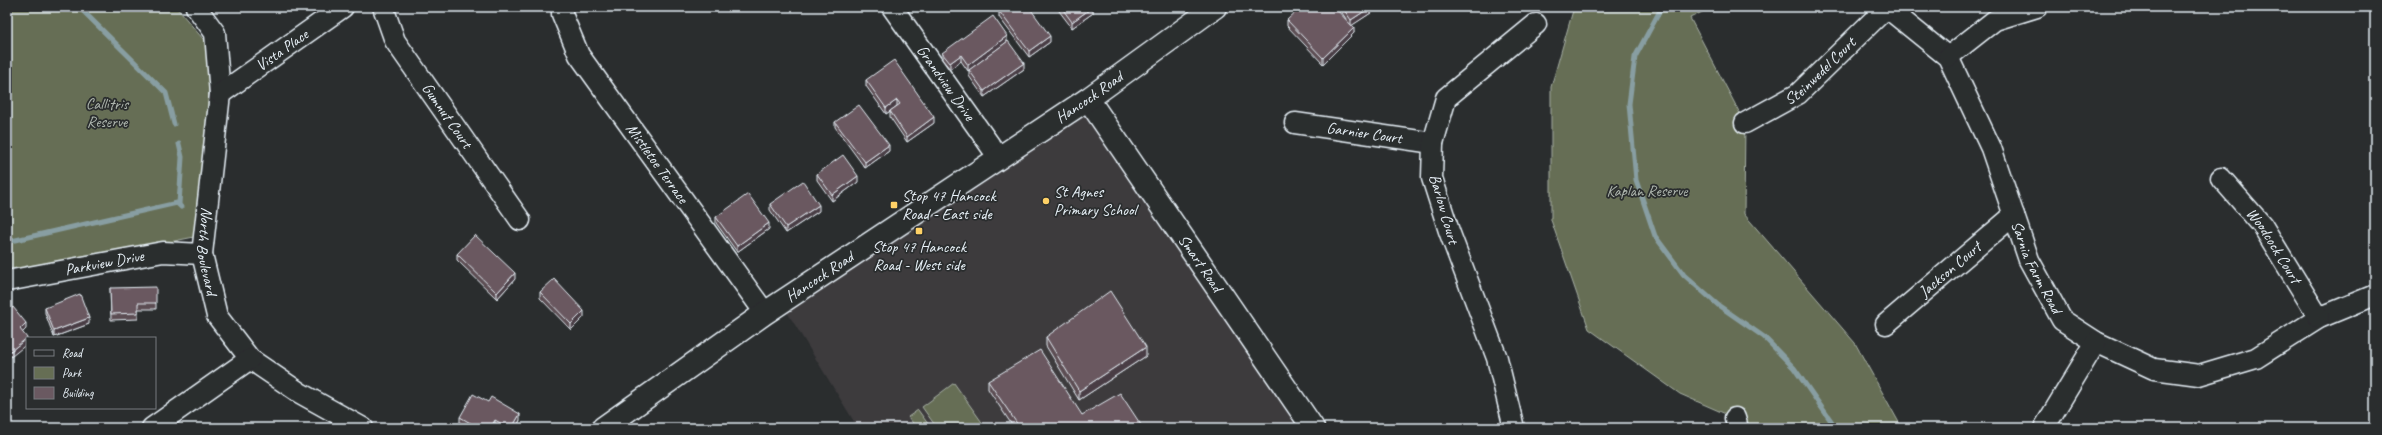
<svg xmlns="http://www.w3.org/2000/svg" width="2382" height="435" font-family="Caveat,sans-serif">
  <rect width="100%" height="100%" fill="#2a2d2e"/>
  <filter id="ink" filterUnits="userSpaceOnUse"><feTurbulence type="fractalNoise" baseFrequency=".025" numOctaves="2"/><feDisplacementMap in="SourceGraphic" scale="8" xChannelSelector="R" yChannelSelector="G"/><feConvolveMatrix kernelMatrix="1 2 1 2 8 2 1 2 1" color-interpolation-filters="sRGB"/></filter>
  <g filter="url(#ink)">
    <path fill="#3d3a3d" d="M1088,99L1313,428H858L781,302Z"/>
    <g fill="#666e54" stroke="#a7b0a6">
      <path d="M7,7H176L209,46V122L194,237L7,275Z"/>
      <path d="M1574,7H1712L1690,18L1745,123L1744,214L1855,343L1902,428H1746L1735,418L1680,394L1589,329L1551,220V87Z"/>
      <path d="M954,383L986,428H937L922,407Z"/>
      <path d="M918,410L931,428H917L908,417Z"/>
    </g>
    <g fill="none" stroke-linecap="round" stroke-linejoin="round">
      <g stroke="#889ea2" stroke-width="5">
        <path d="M79,7L166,93L174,124"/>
        <path d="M1662,7L1635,57L1629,104L1636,180L1655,236L1684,275L1718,305L1764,337L1794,368L1836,428"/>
        <path d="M179,204L182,157L179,144"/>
        <path d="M7,242L177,203L181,207"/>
      </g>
      <defs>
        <g id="street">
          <path id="s1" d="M196,7L215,33L220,94L202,254L217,316L250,359L300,393L363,428"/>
          <path id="s2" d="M383,7L395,41L520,220"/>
          <path id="s3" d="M562,7V14L579,55L765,313"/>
          <path id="s4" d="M892,7L999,158"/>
          <path id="s5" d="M1886,7L1948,57L1991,148L2029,260L2062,320L2096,342L2154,369L2199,375L2256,358L2319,318L2375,295"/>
          <path d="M1948,57L1995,20L2037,7"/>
          <path id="s6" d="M220,94L343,7"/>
          <path id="s7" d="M1295,123L1433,143"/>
          <path id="s8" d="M1745,123L1798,94L1886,8"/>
          <path id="s9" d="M2221,178L2262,225L2319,318"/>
          <path id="s10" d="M7,281L163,252L202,254"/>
          <path id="s11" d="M1886,324L2014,215"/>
          <path d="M1735,418L1738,428"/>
          <path d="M152,428L250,359"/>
          <path d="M1514,428L1497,358L1449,231L1432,178L1433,143L1446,98L1536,24"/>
          <path d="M2044,428L2096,342"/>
        </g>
        <g id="secondary">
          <path id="s12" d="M1088,99L1313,428"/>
          <path id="s13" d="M603,428L765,313L1088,99L1215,7"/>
        </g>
      </defs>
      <use href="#street" stroke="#e8f1f8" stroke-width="23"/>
      <use href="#secondary" stroke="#e8f1f8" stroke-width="25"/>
      <use href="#street" stroke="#2a2d2e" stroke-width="20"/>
      <use href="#secondary" stroke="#2a2d2e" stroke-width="22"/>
    </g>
    <g fill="#5b4d53" stroke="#e8f1f8">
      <path d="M1056,7H1093V13L1072,28Z"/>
      <path d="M1338,7H1380L1352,25L1354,33L1323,64L1287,26V20L1346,19Z"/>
      <path d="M999,11L1050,42L1029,57L999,17Z"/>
      <path d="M1007,42L979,62L1024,69L984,97L969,76V70L968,71L961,61L950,69L942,59V53Z"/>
      <path d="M866,80L934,123L907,142L890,117V111L897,106L886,114L866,86Z"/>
      <path d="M835,122L889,151L865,168L835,127Z"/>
      <path d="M817,174L858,182L832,201L817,180Z"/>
      <path d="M770,204L819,211L786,233L770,210Z"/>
      <path d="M716,217L769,229L737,252L716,223Z"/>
      <path d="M457,254L515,279L497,299L457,260Z"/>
      <path d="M110,288L156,303V309H138V319L111,320Z"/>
      <path d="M540,292L584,317L571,330L540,298Z"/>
      <path d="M45,308L89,324L54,337L45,313Z"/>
      <path d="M1046,337L1146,356L1079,400L1046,346Z"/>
      <path d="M988,381L1082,415L1143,428H1014L988,389Z"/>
      <path d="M460,417L520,420L516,428H499L495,426L494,428H469L460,423Z"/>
    </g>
    <g fill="#4a3e44" stroke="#e8f1f8">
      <path d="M1093,7V13L1072,28V22Z"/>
      <path d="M1371,7H1380L1351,26V20Z"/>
      <path d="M1354,28V33L1323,64V58Z"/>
      <path d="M1007,36V42L968,71V65Z"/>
      <path d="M1050,36V42L1029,57V51Z"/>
      <path d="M961,55V61L950,69V63Z"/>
      <path d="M1024,63V69L984,97V91Z"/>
      <path d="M897,100V106L886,114V108Z"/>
      <path d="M934,117V123L907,142V137Z"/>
      <path d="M889,145V151L865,168V162Z"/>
      <path d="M858,176V182L832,201V195Z"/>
      <path d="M819,205V211L786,233V227Z"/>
      <path d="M769,223V229L737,252V246Z"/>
      <path d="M515,273V279L497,299V293Z"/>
      <path d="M584,311V317L571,330V324Z"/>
      <path d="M89,318V324L54,337V331Z"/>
      <path d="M26,323V329L20,335V329Z"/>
      <path d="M27,338V344L7,360V354Z"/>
      <path d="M1146,347V356L1079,400V391Z"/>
      <path d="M520,414V420L516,428H512Z"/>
      <path d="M495,420V426L494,428H491V427Z"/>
    </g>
    <g fill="#6a5961" stroke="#e8f1f8">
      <path d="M1005,7H1029L1050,36L1029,51L999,11Z"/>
      <path d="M1061,7H1093L1072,22Z"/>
      <path d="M1301,7H1334L1354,28L1323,58L1287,20Z"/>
      <path d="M1342,7H1371L1351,20Z"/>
      <path d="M993,16L1007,36L968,65L961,55L950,63L942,53Z"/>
      <path d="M1008,41L1024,63L984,91L969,70Z"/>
      <path d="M894,60L934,117L907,137L890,111L900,104L897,100L886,108L866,80Z"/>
      <path d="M859,105L889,145L865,162L835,122Z"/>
      <path d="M843,155L858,176L832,195L817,174Z"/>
      <path d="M803,181L819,205L786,227L770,204Z"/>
      <path d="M748,194L769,223L737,246L716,217Z"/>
      <path d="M475,235L515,273L497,293L457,254Z"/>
      <path d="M554,279L584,311L571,324L540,292Z"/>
      <path d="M156,287V303H138V313L111,314L110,288Z"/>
      <path d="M1110,291L1146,347L1079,391L1046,337Z"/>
      <path d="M80,294L89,318L54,331L45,308Z"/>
      <path d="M13,307L26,323L20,329L27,338L7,354V312Z"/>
      <path d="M1040,350L1082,415L1120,393L1143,428H1020L988,381Z"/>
      <path d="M473,394L488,402L491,397L520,414L512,428H509L495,420L491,427L488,425L486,428H479L460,417Z"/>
    </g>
  </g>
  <g fill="#ffd166" stroke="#2a2d2e" stroke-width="1.5">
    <circle cx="1046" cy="201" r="4"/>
    <rect x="890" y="201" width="8" height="8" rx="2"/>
    <rect x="915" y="227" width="8" height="8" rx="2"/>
  </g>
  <g text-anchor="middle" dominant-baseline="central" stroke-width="3.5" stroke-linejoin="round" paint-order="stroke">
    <g font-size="16" fill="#e8f1f8" stroke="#2a2d2e">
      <text stroke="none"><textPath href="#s6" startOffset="76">Vista Place</textPath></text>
      <text stroke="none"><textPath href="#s8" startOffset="92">Steinwedel Court</textPath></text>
      <text stroke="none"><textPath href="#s4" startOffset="93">Grandview Drive</textPath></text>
      <text stroke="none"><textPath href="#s13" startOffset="588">Hancock Road</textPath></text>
      <text stroke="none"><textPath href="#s2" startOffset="127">Gumnut Court</textPath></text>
      <text stroke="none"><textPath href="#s7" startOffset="70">Garnier Court</textPath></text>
      <text stroke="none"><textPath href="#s3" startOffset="185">Mistletoe Terrace</textPath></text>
      <text transform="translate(1444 209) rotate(74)">Barlow Court</text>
      <text stroke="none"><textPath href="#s9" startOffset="86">Woodcock Court</textPath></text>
      <text stroke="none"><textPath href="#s1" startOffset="252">North Boulevard</textPath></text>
      <text stroke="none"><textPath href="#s10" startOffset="99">Parkview Drive</textPath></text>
      <text stroke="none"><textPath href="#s12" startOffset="199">Smart Road</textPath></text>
      <text stroke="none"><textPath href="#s5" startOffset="308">Sarnia Farm Road</textPath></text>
      <text stroke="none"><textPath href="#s11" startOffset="84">Jackson Court</textPath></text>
      <text stroke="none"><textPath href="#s13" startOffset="264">Hancock Road</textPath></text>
    </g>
    <g font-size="16" fill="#aeb6ae" stroke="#2a2d2e">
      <text x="107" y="104">Callitris<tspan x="107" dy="18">Reserve</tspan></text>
      <text x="1647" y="191">Kaplan Reserve</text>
    </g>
    <g font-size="16" fill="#e8f1f8" stroke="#2a2d2e" text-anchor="start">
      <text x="1054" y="192">St Agnes<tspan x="1054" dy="18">Primary School</tspan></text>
      <text x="902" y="196">Stop 47 Hancock<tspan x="902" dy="18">Road - East side</tspan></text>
      <text x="919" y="247" text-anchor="middle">Stop 47 Hancock<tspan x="919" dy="18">Road - West side</tspan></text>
    </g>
  </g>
  <rect width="2382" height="435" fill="none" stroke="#2a2d2e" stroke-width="24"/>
  <rect x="12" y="12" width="2358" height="411" fill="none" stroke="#e8f1f8" stroke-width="1.5" filter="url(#ink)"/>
  <rect x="26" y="337" width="130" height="72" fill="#2a2d2e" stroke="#767b7f"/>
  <rect x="34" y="350" width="20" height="6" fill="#2a2d2e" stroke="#767b7f"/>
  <text x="62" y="357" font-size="12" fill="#e8f1f8">Road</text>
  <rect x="34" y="367" width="20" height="12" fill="#666e54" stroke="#767b7f"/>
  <text x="62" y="377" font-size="12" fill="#e8f1f8">Park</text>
  <rect x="34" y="387" width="20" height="12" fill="#6a5961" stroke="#767b7f"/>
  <text x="62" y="397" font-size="12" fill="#e8f1f8">Building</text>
</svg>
